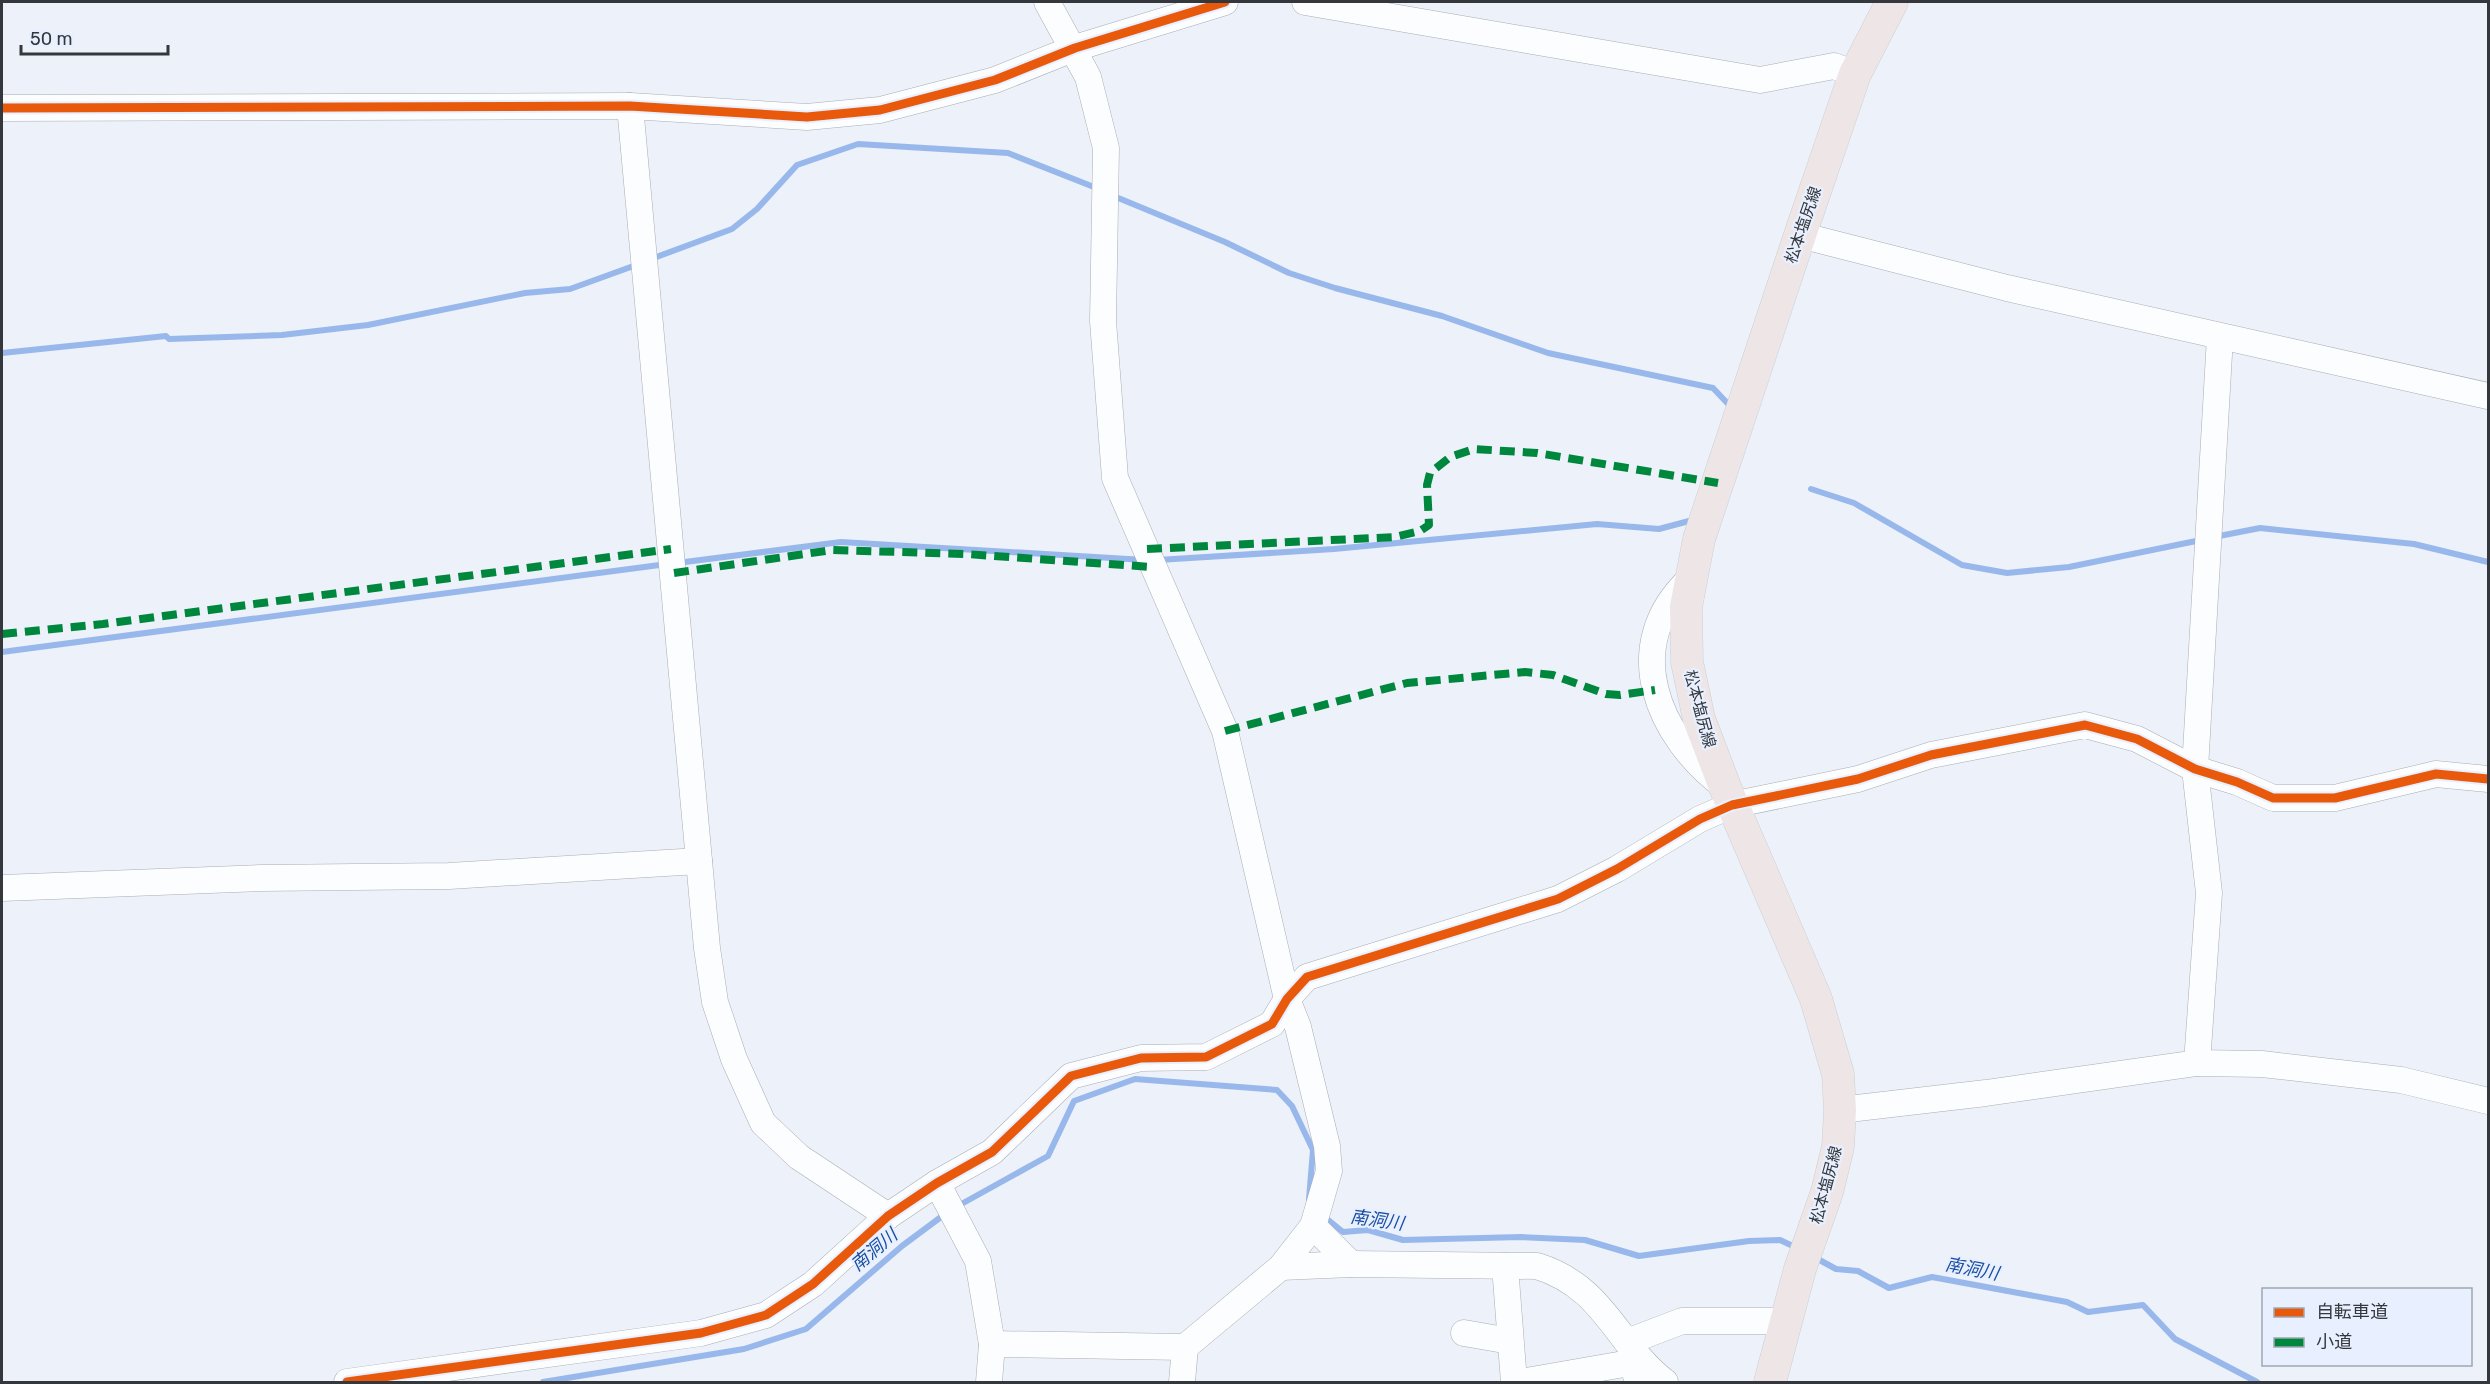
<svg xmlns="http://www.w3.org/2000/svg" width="2490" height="1384" font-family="Rubik,'Noto Sans JP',sans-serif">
  <rect width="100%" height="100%" fill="#edf1fa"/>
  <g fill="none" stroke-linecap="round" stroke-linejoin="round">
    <g stroke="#98b8ec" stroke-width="6">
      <path d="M1111,195L1225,242L1289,273L1335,288L1442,316L1548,353L1713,388L1730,406"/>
      <path d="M651,259L732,229L757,209L797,165L858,144L1008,153L1099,189"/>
      <path d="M2,353L166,336L169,339L282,335L368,325L525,293L570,289L639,264"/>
      <path d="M1811,489L1854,503L1962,565L2007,573L2069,567L2201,540"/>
      <path d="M2214,537L2260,528L2414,544L2488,562"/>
      <path d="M1158,560L1334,549L1597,524L1659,529L1689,521"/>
      <path d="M677,563L841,542L1145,560"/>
      <path d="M2,652L667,564"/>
      <path d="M956,1207L1048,1156L1074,1101L1135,1079L1277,1090L1292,1106L1313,1150L1309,1199"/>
      <path d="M1322,1215L1343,1232L1368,1230L1403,1240L1521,1237L1585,1240L1639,1256L1749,1241L1780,1240L1797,1248"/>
      <path d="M1814,1257L1836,1269L1858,1271L1889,1288L1932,1277L2067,1302L2088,1312L2143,1305L2175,1339L2257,1382"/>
      <path d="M543,1382L744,1349L806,1329L902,1246L945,1214"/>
    </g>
    <defs>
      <g id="minor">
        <path d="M1305,2L1760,80L1834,66L1855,74"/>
        <path d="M630,106L707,948L715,1002L734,1059L763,1123L799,1157L888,1216"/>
        <path d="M2,108L630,106L807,117L880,110L995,80L1075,48L1225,2"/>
        <path d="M1800,235L2007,288L2488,396"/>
        <path d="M1690,579C1619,645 1657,737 1725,787"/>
        <path d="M2,888L261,878L449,876L699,861"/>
        <path d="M2197,1063L2209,893L2195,769L2220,337"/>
        <path d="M1840,1110L1986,1093L2197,1063L2262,1064L2401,1080L2488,1101"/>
        <path d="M937,1183L978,1261L992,1344L989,1382"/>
        <path d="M1313,1226L1351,1264"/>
        <path d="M1505,1266L1514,1382"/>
        <path d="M1281,1267L1351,1264L1537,1266C1605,1287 1615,1343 1665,1382"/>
        <path d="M1464,1333L1510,1341"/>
        <path d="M1627,1342L1682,1321H1786"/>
        <path d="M992,1344L1185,1347L1281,1267L1313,1226L1320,1202L1329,1171L1327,1146L1298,1027L1287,999L1225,731L1115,478L1103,321L1106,148L1088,77L1047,2"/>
        <path d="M347,1382L701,1333L766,1315L813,1284L888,1216L937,1183L992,1152L1071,1076L1141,1058L1206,1057L1272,1024L1287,999L1307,977L1558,899L1617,869L1700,819L1732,805L1858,779L1931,755L2085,725L2137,739L2195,769L2237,782L2273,798H2335L2436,774L2488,779"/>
        <path d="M1182,1382L1185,1347"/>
        <path d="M1521,1382L1641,1361L1636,1376"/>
      </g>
      <path id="major" d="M1770,1382L1800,1269L1827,1192L1838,1147L1840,1110L1838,1074L1816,999L1725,787L1699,719L1687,662L1686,607L1699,539L1800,235L1855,74L1892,2"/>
    </defs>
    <use href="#minor" stroke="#aaadb4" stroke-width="27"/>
    <use href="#major" stroke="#cccfd3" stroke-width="33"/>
    <use href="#minor" stroke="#fcfdfe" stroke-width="26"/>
    <use href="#major" stroke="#eee6e6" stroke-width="32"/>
    <g stroke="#00873e" stroke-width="8" stroke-dasharray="15 8" stroke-linecap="butt">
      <path d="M1147,549L1395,537L1420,531L1429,525L1427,485L1430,473L1450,457L1474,449L1537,453L1718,483"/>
      <path d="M674,573L832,550L966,554L1152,567"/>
      <path d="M2,634L103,624L671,549"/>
      <path d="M1225,731L1407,683L1525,672L1553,675L1606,694L1620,695L1655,690"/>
    </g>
    <defs>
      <g id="cycleway">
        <path d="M2,108L630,106L807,117L880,110L995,80L1075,48L1225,2"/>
        <path d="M347,1382L701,1333L766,1315L813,1284L888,1216L937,1183L992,1152L1071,1076L1141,1058L1206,1057L1272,1024L1287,999L1307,977L1558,899L1617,869L1700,819L1732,805L1858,779L1931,755L2085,725L2137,739L2195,769L2237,782L2273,798H2335L2436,774L2488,779"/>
      </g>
    </defs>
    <use href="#cycleway" stroke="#e8f0ff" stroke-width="13"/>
    <use href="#cycleway" stroke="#e8590c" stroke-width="9"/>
  </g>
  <g text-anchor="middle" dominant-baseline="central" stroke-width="4.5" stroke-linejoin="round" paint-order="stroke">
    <g font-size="16" fill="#34383d" stroke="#e8f0ff">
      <text transform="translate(1803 225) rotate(-71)">松本塩尻線</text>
      <text transform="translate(1700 709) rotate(75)">松本塩尻線</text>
      <text transform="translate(1826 1185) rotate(-75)">松本塩尻線</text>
    </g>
    <g font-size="18" font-style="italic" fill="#1b4ea2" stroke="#e8f0ff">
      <text transform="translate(1377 1220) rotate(8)">南洞川</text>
      <text transform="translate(874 1250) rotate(-40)">南洞川</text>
      <text transform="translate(1972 1269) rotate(11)">南洞川</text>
    </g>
  </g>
  <rect width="2490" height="1384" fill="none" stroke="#34383d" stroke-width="6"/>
  <rect x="2262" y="1288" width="210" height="78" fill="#e8f0ff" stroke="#a0a6b1" stroke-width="1.5"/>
  <rect x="2274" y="1308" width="30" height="9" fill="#e8590c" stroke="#a0a6b1" stroke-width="1.5"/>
  <text x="2316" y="1318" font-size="18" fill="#34383d">自転車道</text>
  <rect x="2274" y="1338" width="30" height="9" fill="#00873e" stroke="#a0a6b1" stroke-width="1.5"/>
  <text x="2316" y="1348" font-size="18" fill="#34383d">小道</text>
  <path d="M21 45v9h147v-9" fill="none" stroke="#34383d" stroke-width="3"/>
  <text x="30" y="45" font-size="18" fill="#34383d" stroke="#e8f0ff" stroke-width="4.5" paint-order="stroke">50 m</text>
</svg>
